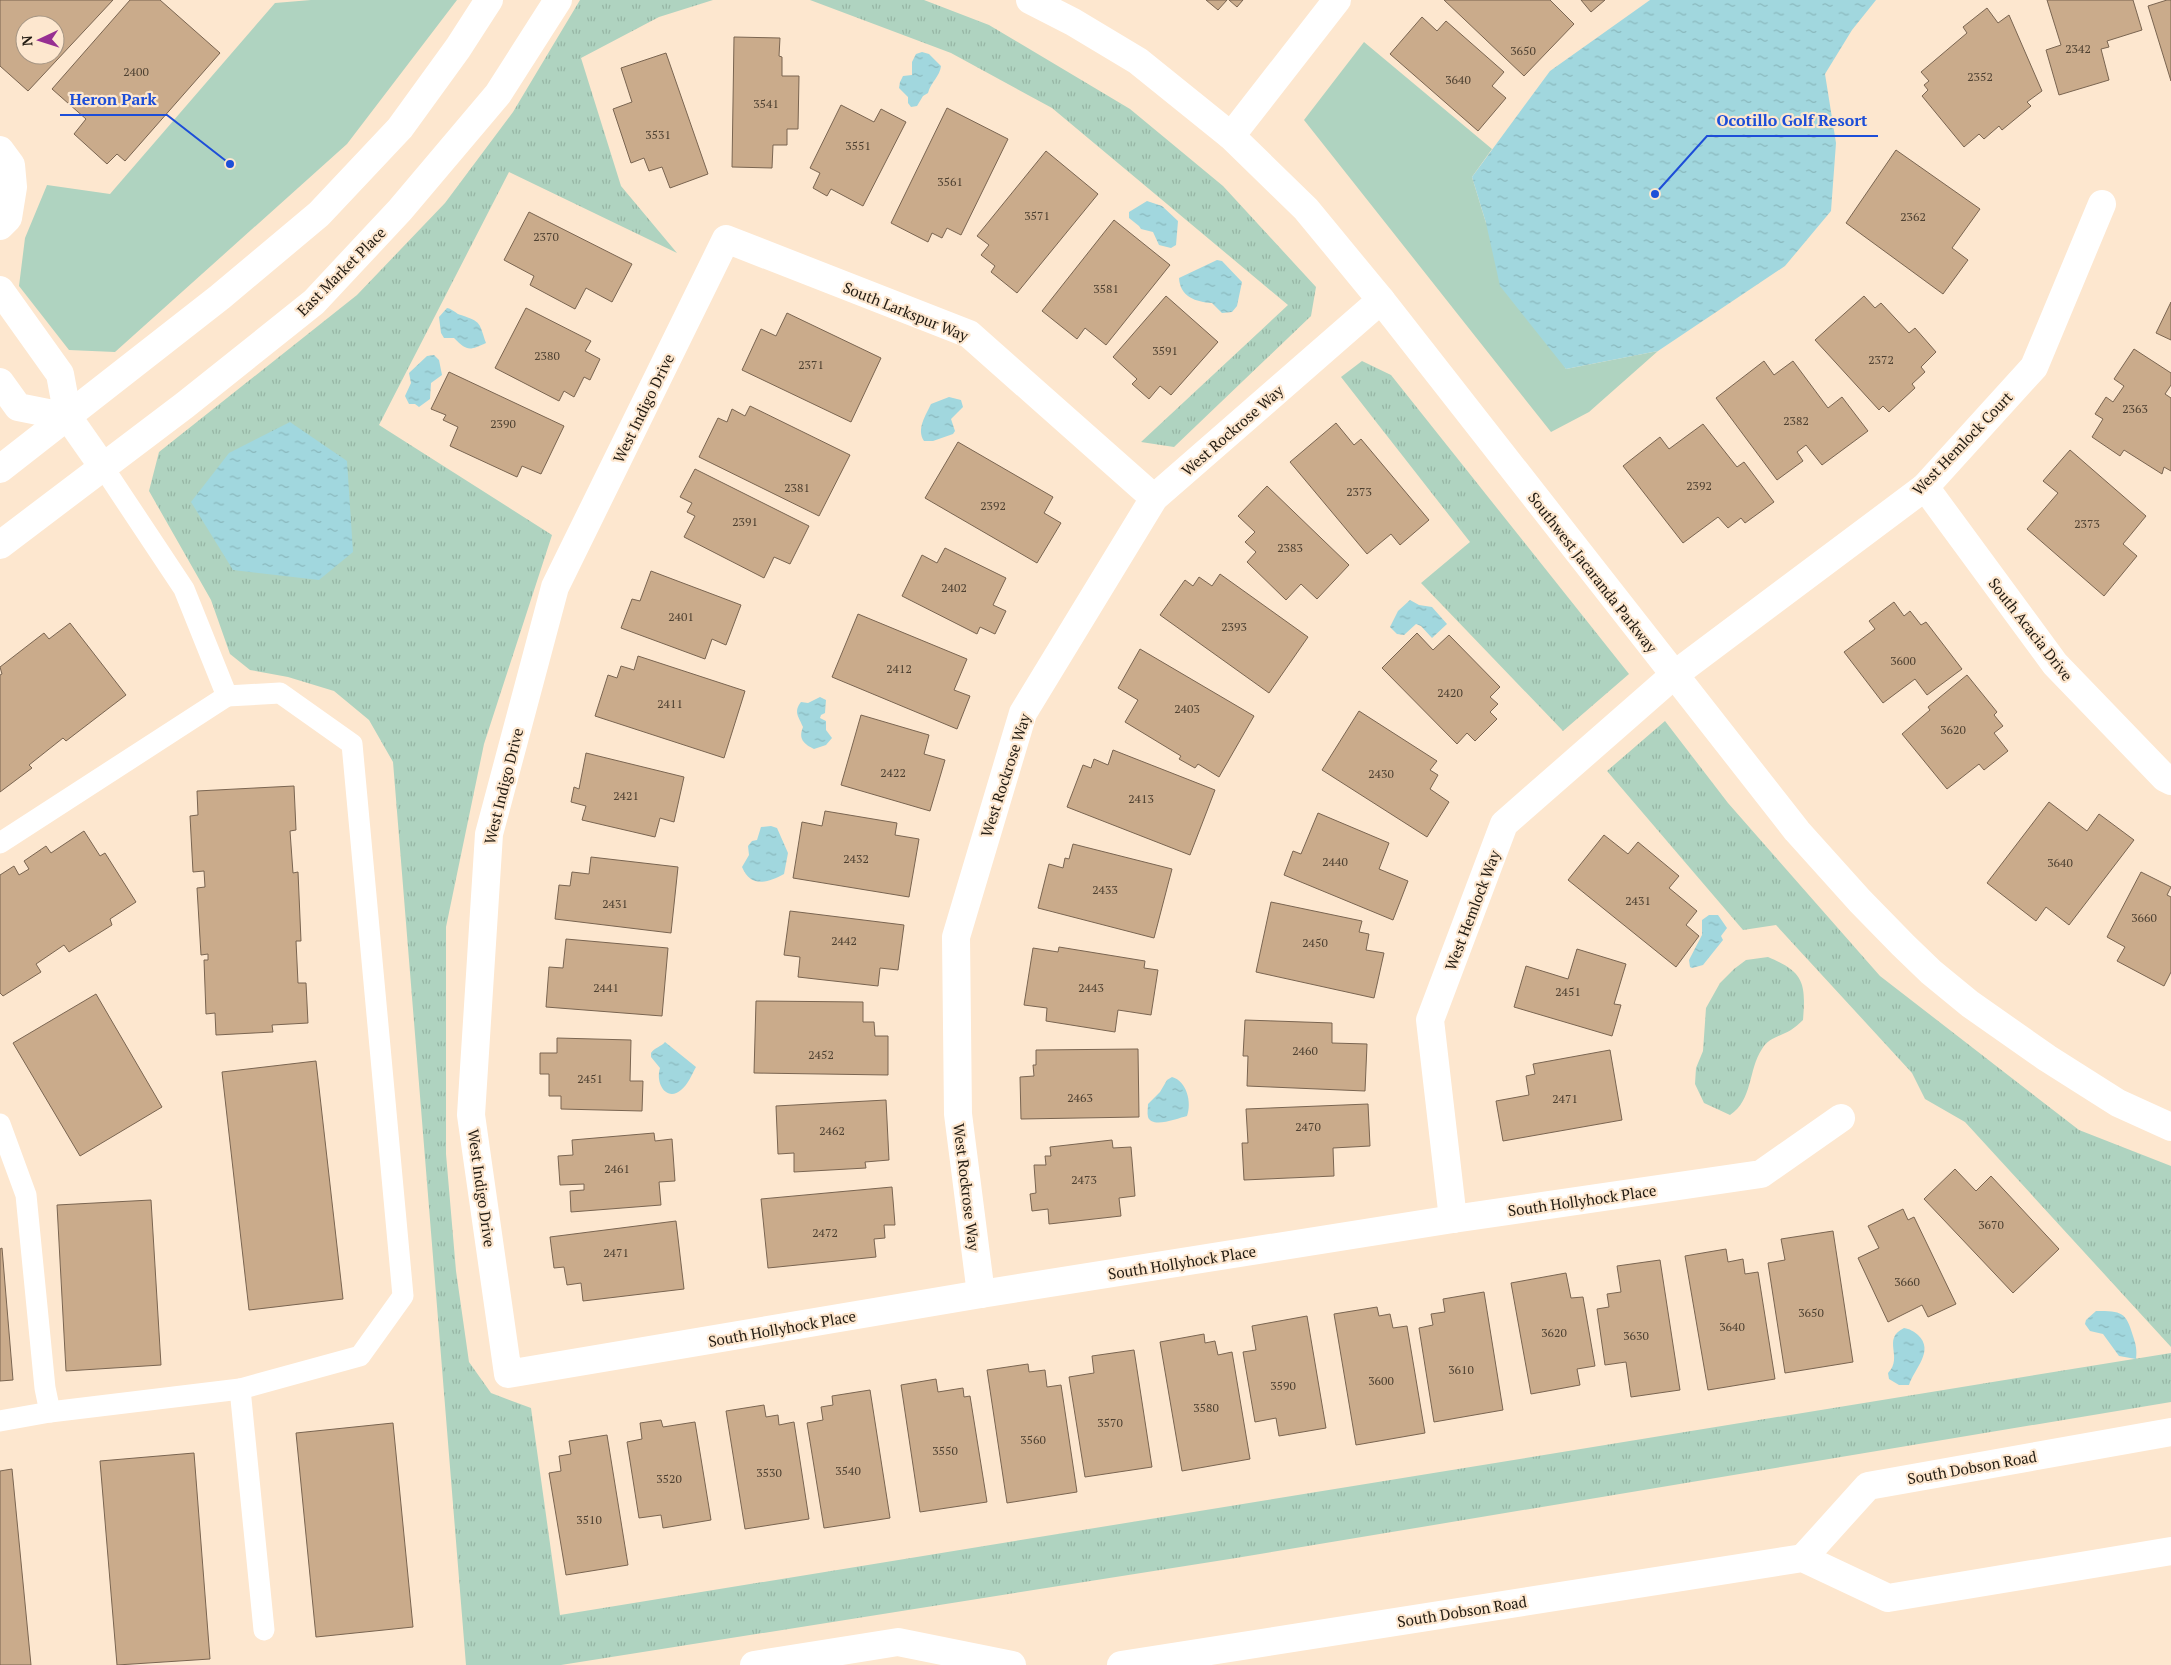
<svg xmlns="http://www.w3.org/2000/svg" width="2171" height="1665" font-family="'PT Serif',serif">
  <defs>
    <pattern id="grass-tufts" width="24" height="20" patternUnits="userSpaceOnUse" patternTransform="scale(1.25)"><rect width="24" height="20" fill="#afd3c0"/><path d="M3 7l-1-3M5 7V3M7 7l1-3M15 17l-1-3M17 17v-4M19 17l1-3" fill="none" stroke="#96b5a4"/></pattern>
    <pattern id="water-ripples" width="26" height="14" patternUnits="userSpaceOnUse" patternTransform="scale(1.25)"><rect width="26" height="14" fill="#a1d7de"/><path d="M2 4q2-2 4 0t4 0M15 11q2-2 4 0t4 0" fill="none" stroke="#8ab8bd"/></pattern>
  </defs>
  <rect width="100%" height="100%" fill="#fde7cf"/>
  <g fill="url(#grass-tufts)">
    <path d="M580,0H713L659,17L581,58L621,186L677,253L509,172L379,425L552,535L484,744L446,927V1154L456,1271L469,1362L491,1393L531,1408L560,1615L2171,1353V1402L1236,1558L561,1665H466L393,762L369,720L334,691L288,677L250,670L230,654L211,600L149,491L159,452L357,295L445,203L513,112Z"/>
    <path d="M810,0H924L989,25L1130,109L1223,186L1316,287L1311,316L1174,447L1141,442L1288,305L1052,108L951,53Z"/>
    <path d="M1362,361L1391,375L1629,674L1563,731L1421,583L1470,542L1341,377Z"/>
    <path d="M1665,721L1728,803L1880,976L2079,1130L2171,1166V1347L1965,1122L1925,1099L1912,1073L1776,925L1743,930L1607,771Z"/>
    <path d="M1768,957C1804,972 1806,983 1803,1020C1799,1024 1795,1027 1791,1030C1781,1036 1768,1038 1762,1049C1748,1070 1753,1100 1730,1115L1704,1103L1695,1084L1696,1068L1703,1051L1706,1008L1720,983L1734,969L1746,960Z"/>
  </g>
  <g fill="#afd3c0">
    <path d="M311,0H457L347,144L115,352L69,350L19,286L25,238L47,185L110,194L275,3Z"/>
    <path d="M1364,42L1492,149L1472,177L1486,223L1566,369L1658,351L1589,412L1551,432L1304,120Z"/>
  </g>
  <g fill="url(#water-ripples)">
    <path d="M1650,0H1876L1852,30L1825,74L1836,143L1831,211L1785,266L1658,351L1566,369L1500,286L1486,223L1472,177L1550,71Z"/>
    <path d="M922,52L929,54L941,66C940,76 931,82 928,93L923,96L917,106L911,107L908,103V97L899,88L900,82L903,76L912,75V62L916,54Z"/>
    <path d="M1147,201L1162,206L1178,221L1176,245L1171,248L1159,245L1153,232L1141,229L1139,226L1129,218V212Z"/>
    <path d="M1217,260L1222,261L1242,282L1237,306L1232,312L1222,313L1212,303C1196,302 1180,297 1179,278Z"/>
    <path d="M447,308C453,309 456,314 461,315C482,322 479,323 486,343C469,351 467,351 454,338H444L441,333L439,317Z"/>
    <path d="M434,355L439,360L442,375L431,383L430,399L419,407L415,404H409L405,396L411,383L409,373L427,356Z"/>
    <path d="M949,397L961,400L963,407L951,419L955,431L953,434L933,441H924C916,429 926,415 931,404Z"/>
    <path d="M290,422L347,461L353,552L319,580L233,570L191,502L229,453Z"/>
    <path d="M1410,600L1419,605L1432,607L1447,624L1432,638L1421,626L1416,624L1404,635L1397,634L1390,627L1398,611Z"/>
    <path d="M820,697L826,700L825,713L821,715L820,718L826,721V730L832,738L826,745L814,749C804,744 798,739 803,727C799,717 793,712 801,702L808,703Z"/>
    <path d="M771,826L777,828L788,853L784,874C767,883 751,888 742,867L749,855L748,846L752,841L757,840L761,827Z"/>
    <path d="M1709,915H1718L1727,928L1721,936L1723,940L1703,965L1692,968L1690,967L1689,960L1702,935V920Z"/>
    <path d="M665,1042L696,1067C692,1074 688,1085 681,1090C667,1102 655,1084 660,1068L651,1057V1053C655,1047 661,1047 665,1042Z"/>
    <path d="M1172,1077C1187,1081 1192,1103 1187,1116C1178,1118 1152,1129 1148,1117C1147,1113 1148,1108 1148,1104L1160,1092L1167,1080Z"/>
    <path d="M2096,1311C2122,1311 2126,1312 2133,1336C2136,1345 2137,1350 2136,1359L2119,1356L2103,1334L2090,1331L2085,1324L2086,1320Z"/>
    <path d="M1904,1328C1910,1329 1913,1331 1918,1335C1935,1351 1914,1369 1909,1385H1899L1889,1379L1888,1373C1904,1357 1881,1339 1904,1328Z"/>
  </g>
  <g fill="#caab8b" stroke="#7a6551" fill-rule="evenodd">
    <path d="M0,0H113L28,91L0,66ZM25,25H55V55H25Z"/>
    <path d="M130,0H160L220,53L125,161L117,154L107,164L74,134L86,119L52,89Z"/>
    <path d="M1206,0H1227L1218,10Z"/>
    <path d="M1229,0H1243L1237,7Z"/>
    <path d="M1444,0H1550L1574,24L1524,76Z"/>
    <path d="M1581,0H1605L1591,12Z"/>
    <path d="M2047,0H2133L2142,30L2107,41L2109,47L2101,49L2109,80L2059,95L2046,50L2061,45Z"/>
    <path d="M2167,0H2171V81L2148,6Z"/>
    <path d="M1987,8L1998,23L2009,15L2042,91L2027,102L2031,106L2002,130L1999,126L1984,139L1979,134L1964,147L1922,96L1928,90L1924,85L1929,81L1921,72L1967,33L1963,27Z"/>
    <path d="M1422,17L1437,31L1446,21L1504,72L1492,86L1506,98L1478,131L1390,54Z"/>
    <path d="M734,37L780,38L779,56L782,57V76H799L798,129H787V145H773L772,168L732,167Z"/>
    <path d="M666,53L708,174L670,188L662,167L649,171L644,158L631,163L613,109L632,102L621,68Z"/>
    <path d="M841,105L874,122L881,109L906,122L863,206L831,189L827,196L813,188L820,173L810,168Z"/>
    <path d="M947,108L1008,139L961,235L947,228L942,238L932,233L928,242L891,223Z"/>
    <path d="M1896,150L1980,209L1952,248L1968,260L1943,294L1846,223Z"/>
    <path d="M1046,151L1098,194L1017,293L991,272L995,266L981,255L989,245L977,236Z"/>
    <path d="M529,212L632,264L612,302L586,288L575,309L530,285L534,276L504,260Z"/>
    <path d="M1114,220L1170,265L1106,345L1085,328L1077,339L1042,311Z"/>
    <path d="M1166,296L1218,342L1171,395L1160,386L1149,399L1132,384L1137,379L1113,357Z"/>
    <path d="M1864,296L1875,308L1881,303L1909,333L1915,328L1936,352L1921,367L1925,372L1912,384L1915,388L1889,412L1883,406L1879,410L1815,340Z"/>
    <path d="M2171,302V340L2156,333Z"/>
    <path d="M526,308L591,341L585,351L600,359L590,380L584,377L574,397L564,391L559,401L495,368Z"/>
    <path d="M787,313L881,358L851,422L742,370L761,329L776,336Z"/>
    <path d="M2134,349L2171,373V385L2165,394L2171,398V471L2164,467L2162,474L2124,450L2120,456L2092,437L2103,419L2095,414L2106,397L2113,402L2124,386L2114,379Z"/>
    <path d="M1764,361L1774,375L1793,361L1828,408L1842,397L1868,431L1822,465L1806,445L1797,452L1803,461L1777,480L1716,398Z"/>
    <path d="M449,372L564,426L541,474L522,466L517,477L450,446L458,427L443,420L446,415L431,409Z"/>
    <path d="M750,406L850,455L819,516L699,457L718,418L727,422L732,409L745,416Z"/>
    <path d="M1336,423L1354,445L1361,439L1429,520L1400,545L1391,534L1367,554L1290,462Z"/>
    <path d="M1703,424L1737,467L1744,462L1774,502L1745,523L1741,518L1728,528L1718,517L1683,543L1623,466L1660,437L1669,449Z"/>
    <path d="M958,442L1053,497L1044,513L1061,523L1037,563L925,498Z"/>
    <path d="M2070,450L2146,516L2123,544L2137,556L2104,596L2027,529L2058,493L2043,481Z"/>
    <path d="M695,469L809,526L790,564L774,557L764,578L684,537L695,516L687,512L692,503L680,497Z"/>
    <path d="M1267,486L1349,565L1317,599L1301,584L1286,600L1247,562L1256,552L1245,542L1255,532L1238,516Z"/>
    <path d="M945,548L1006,578L993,605L1006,611L995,634L980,627L977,634L902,596L922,555L937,563Z"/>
    <path d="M651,571L741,605L726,645L712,639L705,659L621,628L632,599L640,601Z"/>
    <path d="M1220,574L1308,637L1269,693L1160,615L1185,580L1193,586L1199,577L1212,586Z"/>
    <path d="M1894,602L1904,616L1910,611L1921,625L1926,622L1962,669L1927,695L1915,679L1883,703L1844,652L1875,629L1869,621Z"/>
    <path d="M858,614L967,659L954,690L970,696L957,729L832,677Z"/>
    <path d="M70,623L126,695L66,741L63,738L29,765L32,768L0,792V675L2,674L0,667L44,633L49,639Z"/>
    <path d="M1417,633L1433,650L1449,635L1500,687L1490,697L1498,704L1490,712L1497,719L1475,741L1467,733L1457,744L1382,668Z"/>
    <path d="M1140,649L1254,716L1219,777L1198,764L1195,768L1179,759L1181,756L1125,722L1138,700L1118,688Z"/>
    <path d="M638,656L745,691L724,758L595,716L608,675L617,678L621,666L634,670Z"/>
    <path d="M1967,675L1997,712L1994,715L2003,726L1994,733L2008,751L1984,770L1979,764L1947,789L1902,734L1930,710L1928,707Z"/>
    <path d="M1359,711L1437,761L1430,770L1438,775L1430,789L1449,802L1427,837L1322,770Z"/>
    <path d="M861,715L929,735L924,754L945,760L930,811L841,785Z"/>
    <path d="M1113,750L1215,790L1190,855L1067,807L1083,765L1091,768L1094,759L1108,765Z"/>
    <path d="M586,753L684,777L674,822L660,818L655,837L582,820L586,806L571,802L574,787L579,789Z"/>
    <path d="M294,786L296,830L290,831L293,873L298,872L301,941H296L298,983H306L308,1023L272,1025L273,1032L216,1035L215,1013L206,1014L204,960H208V954L201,955L197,888L205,887L204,871L193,872L190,816L198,815L197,791Z"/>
    <path d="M2049,802L2087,831L2099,814L2134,840L2069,925L2046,907L2036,921L1987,883Z"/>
    <path d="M825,811L897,823L895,835L919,839L909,897L793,878L802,822L822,826Z"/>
    <path d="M1318,813L1389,843L1379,869L1408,881L1393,920L1284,875L1293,851L1301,854Z"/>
    <path d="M84,831L100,856L105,853L136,902L110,919L112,925L69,952L64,945L36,964L41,972L3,996L0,993V875L14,866L19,875L29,869L24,861L46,846L51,853Z"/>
    <path d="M1604,835L1628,854L1638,842L1679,876L1669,888L1697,911L1686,925L1699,936L1676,967L1568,880Z"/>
    <path d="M1073,844L1172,869L1154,938L1038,908L1049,864L1063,868L1065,858L1069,859Z"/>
    <path d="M591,857L678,867L671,933L555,919L559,885L570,886L572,872L589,874Z"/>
    <path d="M2141,872L2171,887L2167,895L2171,897V972L2164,986L2117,961L2125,947L2107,937Z"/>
    <path d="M1271,902L1362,921L1359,932L1369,934L1366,950L1384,953L1374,998L1256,972Z"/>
    <path d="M790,911L904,925L898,970L880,968L878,986L798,977L800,957L784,955Z"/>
    <path d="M566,939L668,948L662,1016L546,1007L549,967L563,968Z"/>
    <path d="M1059,947L1145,961L1144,968L1158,970L1151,1015L1118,1010L1115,1032L1046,1021L1047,1008L1024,1005L1033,948L1058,952Z"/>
    <path d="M1577,949L1626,964L1614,1004L1621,1005L1612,1036L1514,1007L1526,966L1568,979Z"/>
    <path d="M96,994L162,1107L80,1156L13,1043Z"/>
    <path d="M756,1001L863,1002V1022H874L875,1036H888V1075L754,1073Z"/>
    <path d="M1245,1020L1332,1023V1043L1367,1044L1365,1091L1247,1086L1248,1056H1243Z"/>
    <path d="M557,1038L631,1040L630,1081H643L642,1111L561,1109V1096H549V1074H540V1053H557Z"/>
    <path d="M1138,1049L1139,1117L1021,1119L1020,1077L1034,1076L1033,1065H1036V1050Z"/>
    <path d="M1610,1050L1622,1120L1503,1141L1496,1101L1529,1095L1526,1076L1535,1074L1533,1064Z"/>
    <path d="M316,1061L343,1299L249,1310L222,1072Z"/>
    <path d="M886,1100L889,1160L865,1162L866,1168L794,1172V1153L778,1154L776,1106Z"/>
    <path d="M1368,1104L1370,1146L1333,1148L1334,1176L1244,1180L1242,1143H1248L1246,1109Z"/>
    <path d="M654,1133L655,1141L672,1139L675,1181L659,1182L661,1205L571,1212L570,1191L584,1190V1184L560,1185L558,1156L573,1155L572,1140Z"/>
    <path d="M1112,1140L1113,1148L1131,1147L1135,1196L1119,1198L1121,1216L1049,1224L1048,1209L1032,1211L1030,1194L1036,1193L1034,1165H1046L1045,1156H1051L1050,1147Z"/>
    <path d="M1955,1169L1976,1191L1991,1176L2059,1249L2013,1293L1924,1199Z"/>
    <path d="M892,1187L895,1225H884L885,1238L874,1239L876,1257L768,1268L761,1199Z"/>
    <path d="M151,1200L161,1365L66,1371L57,1205Z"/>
    <path d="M1903,1209L1908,1220L1914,1217L1956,1304L1928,1317L1922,1305L1888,1322L1858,1258L1879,1248L1868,1226Z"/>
    <path d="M676,1221L684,1289L583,1301L581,1283L567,1285L564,1267L554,1268L550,1237Z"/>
    <path d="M1833,1231L1853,1362L1785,1373L1768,1263L1785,1260L1781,1239Z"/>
    <path d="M2,1248L13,1380L0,1381V1249Z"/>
    <path d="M1726,1249L1728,1262L1743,1259L1745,1274L1758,1272L1775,1379L1708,1390L1685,1256Z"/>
    <path d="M1660,1260L1680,1390L1631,1397L1626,1362L1605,1365L1597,1309L1609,1307L1607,1294L1621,1292L1617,1266Z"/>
    <path d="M1566,1273L1571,1298L1583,1297L1595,1366L1577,1369L1580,1385L1531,1394L1511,1283Z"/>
    <path d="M1484,1292L1503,1410L1434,1422L1419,1328L1433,1325L1431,1314L1445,1312L1443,1299Z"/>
    <path d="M1377,1307L1379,1316L1390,1314L1393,1328L1407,1326L1425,1433L1356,1445L1334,1314Z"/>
    <path d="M1307,1316L1326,1428L1279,1436L1276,1418L1255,1422L1243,1352L1256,1350L1252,1326Z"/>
    <path d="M1204,1334L1205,1343L1215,1341L1218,1355L1232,1352L1250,1459L1182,1471L1160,1342Z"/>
    <path d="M1134,1350L1152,1467L1085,1477L1069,1377L1094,1373L1092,1356Z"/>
    <path d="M1028,1364L1029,1372L1045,1370L1047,1387L1061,1385L1077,1492L1007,1503L987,1370Z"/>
    <path d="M936,1379L938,1392L963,1388L964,1397L970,1396L987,1502L920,1512L901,1385Z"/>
    <path d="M870,1390L890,1518L824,1528L807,1423L823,1420L821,1407L833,1405L832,1396Z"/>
    <path d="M764,1405L766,1417L778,1415L779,1425L794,1422L809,1519L745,1529L726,1411Z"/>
    <path d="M661,1420L663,1427L695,1422L711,1520L663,1528L661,1515L639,1518L627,1442L642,1439L640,1423Z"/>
    <path d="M393,1423L413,1627L316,1637L296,1433Z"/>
    <path d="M607,1435L628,1565L566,1575L549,1473L561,1471L559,1456L571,1454L569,1441Z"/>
    <path d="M194,1453L210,1659L117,1665L100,1461Z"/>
    <path d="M12,1469L31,1665H0V1471Z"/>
  </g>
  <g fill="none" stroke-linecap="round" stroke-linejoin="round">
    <g stroke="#fff" stroke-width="21">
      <path d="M0,843L227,696L184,589L103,467"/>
      <path d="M0,1124L26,1195L45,1388L50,1412"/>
      <path d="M240,1389L264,1630"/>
      <path d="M0,1421L50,1412L240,1389L360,1356L403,1296L352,744L280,693L227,696"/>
    </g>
    <g stroke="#fff" stroke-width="28">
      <path d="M1231,136L1337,0"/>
      <path d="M0,150L11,165L13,187L8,218L0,226"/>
      <path d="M0,290L60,374L68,417L18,407L0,382"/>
      <path d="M1925,487L2055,664L2165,778L2171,781"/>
      <path d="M1154,498L969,334L726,239L555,587L489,834L471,1115L508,1374L981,1294L1453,1219L1761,1174L1841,1118"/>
      <path d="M1453,1219L1430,1020L1504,824L1674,675L1925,487L2034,367L2102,204"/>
      <path d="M981,1294L958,1114L956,937L1023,713L1154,498L1381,300"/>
    </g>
    <g stroke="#fff" stroke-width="28">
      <path d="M1030,0L1073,22L1138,61L1231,136L1306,209L1381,300L1797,831L1860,901L1903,945L1931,972L1970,1004L2047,1058L2118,1103L2171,1127"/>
      <path d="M68,417L103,467"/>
      <path d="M0,469L220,297L319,214L400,128L458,48L489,0"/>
      <path d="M0,545L185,405L314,302L400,210L498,94L558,0"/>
    </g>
    <g stroke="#fff" stroke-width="28">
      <path d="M1803,1558L1868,1486L2171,1432"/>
      <path d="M754,1665L898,1642L1012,1665"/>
      <path d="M1121,1665L1803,1558L1888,1598L2171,1551"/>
    </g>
  </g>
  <g text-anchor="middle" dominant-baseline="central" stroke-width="4.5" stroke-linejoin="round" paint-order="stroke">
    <g font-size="12" fill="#4c3f30">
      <text x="2078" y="48">2342</text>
      <text x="1523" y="50">3650</text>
      <text x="136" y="71">2400</text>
      <text x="1980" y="76">2352</text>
      <text x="1458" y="79">3640</text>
      <text x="766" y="103">3541</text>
      <text x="658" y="134">3531</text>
      <text x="858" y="145">3551</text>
      <text x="950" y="181">3561</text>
      <text x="1037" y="215">3571</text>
      <text x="1913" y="216">2362</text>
      <text x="546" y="236">2370</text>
      <text x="1106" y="288">3581</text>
      <text x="1165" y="350">3591</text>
      <text x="547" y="355">2380</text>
      <text x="1881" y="359">2372</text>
      <text x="811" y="364">2371</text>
      <text x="2135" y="408">2363</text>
      <text x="1796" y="420">2382</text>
      <text x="503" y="423">2390</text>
      <text x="1699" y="485">2392</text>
      <text x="797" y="487">2381</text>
      <text x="1359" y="491">2373</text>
      <text x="993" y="505">2392</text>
      <text x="745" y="521">2391</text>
      <text x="2087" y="523">2373</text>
      <text x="1290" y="547">2383</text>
      <text x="954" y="587">2402</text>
      <text x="681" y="616">2401</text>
      <text x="1234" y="626">2393</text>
      <text x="1903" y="660">3600</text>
      <text x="899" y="668">2412</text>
      <text x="1450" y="692">2420</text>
      <text x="670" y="703">2411</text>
      <text x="1187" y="708">2403</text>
      <text x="1953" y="729">3620</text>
      <text x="893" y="772">2422</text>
      <text x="1381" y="773">2430</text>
      <text x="626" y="795">2421</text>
      <text x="1141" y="798">2413</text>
      <text x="856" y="858">2432</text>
      <text x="1335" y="861">2440</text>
      <text x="2060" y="862">3640</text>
      <text x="1105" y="889">2433</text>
      <text x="1638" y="900">2431</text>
      <text x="615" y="903">2431</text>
      <text x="2144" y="917">3660</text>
      <text x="844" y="940">2442</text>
      <text x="1315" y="942">2450</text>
      <text x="606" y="987">2441</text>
      <text x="1091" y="987">2443</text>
      <text x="1568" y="991">2451</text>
      <text x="1305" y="1050">2460</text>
      <text x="821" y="1054">2452</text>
      <text x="590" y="1078">2451</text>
      <text x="1080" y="1097">2463</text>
      <text x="1565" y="1098">2471</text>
      <text x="1308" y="1126">2470</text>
      <text x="832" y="1130">2462</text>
      <text x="617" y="1168">2461</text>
      <text x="1084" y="1179">2473</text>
      <text x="1991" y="1224">3670</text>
      <text x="825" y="1232">2472</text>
      <text x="616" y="1252">2471</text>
      <text x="1907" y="1281">3660</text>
      <text x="1811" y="1312">3650</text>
      <text x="1732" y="1326">3640</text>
      <text x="1554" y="1332">3620</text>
      <text x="1636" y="1335">3630</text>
      <text x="1461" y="1369">3610</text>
      <text x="1381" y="1380">3600</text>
      <text x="1283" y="1385">3590</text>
      <text x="1206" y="1407">3580</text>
      <text x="1110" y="1422">3570</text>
      <text x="1033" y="1439">3560</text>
      <text x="945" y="1450">3550</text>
      <text x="848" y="1470">3540</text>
      <text x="769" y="1472">3530</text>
      <text x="669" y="1478">3520</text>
      <text x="589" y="1519">3510</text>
    </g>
    <g font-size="15" fill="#221b12" stroke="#fde7cf">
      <text transform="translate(341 271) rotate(-45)">East Market Place</text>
      <text transform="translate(906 311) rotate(22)">South Larkspur Way</text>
      <text transform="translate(643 408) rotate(-64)">West Indigo Drive</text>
      <text transform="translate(1232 430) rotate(-41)">West Rockrose Way</text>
      <text transform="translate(1962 443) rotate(-46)">West Hemlock Court</text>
      <text transform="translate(1593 572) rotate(52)">Southwest Jacaranda Parkway</text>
      <text transform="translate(2031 629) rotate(52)">South Acacia Drive</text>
      <text transform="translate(1005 775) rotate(-72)">West Rockrose Way</text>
      <text transform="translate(503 786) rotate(-76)">West Indigo Drive</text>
      <text transform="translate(1472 910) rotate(-69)">West Hemlock Way</text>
      <text transform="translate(967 1187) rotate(83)">West Rockrose Way</text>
      <text transform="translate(482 1188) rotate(82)">West Indigo Drive</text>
      <text transform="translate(1582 1200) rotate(-8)">South Hollyhock Place</text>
      <text transform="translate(1182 1262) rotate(-9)">South Hollyhock Place</text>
      <text transform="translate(782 1328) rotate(-10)">South Hollyhock Place</text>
      <text transform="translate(1972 1467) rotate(-10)">South Dobson Road</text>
      <text transform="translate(1462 1611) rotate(-9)">South Dobson Road</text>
    </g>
  </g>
  <path fill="none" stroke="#1d4ed8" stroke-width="2" d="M230 164L167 115H60M1655 194L1707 136H1878"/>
  <g fill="#1d4ed8" stroke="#fde7cf" stroke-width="2">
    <circle cx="230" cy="164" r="5"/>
    <circle cx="1655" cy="194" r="5"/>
  </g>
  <g font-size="16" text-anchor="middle" font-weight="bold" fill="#1d4ed8" stroke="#fde7cf" stroke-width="4.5" stroke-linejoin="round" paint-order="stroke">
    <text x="113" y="105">Heron Park</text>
    <text x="1792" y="126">Ocotillo Golf Resort</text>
  </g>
  <g transform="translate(40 40) rotate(266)"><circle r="24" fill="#fde7cf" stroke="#a59583"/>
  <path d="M0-4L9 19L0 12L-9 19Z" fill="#972f92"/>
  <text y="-8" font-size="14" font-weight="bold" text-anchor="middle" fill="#221b12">N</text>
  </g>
</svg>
